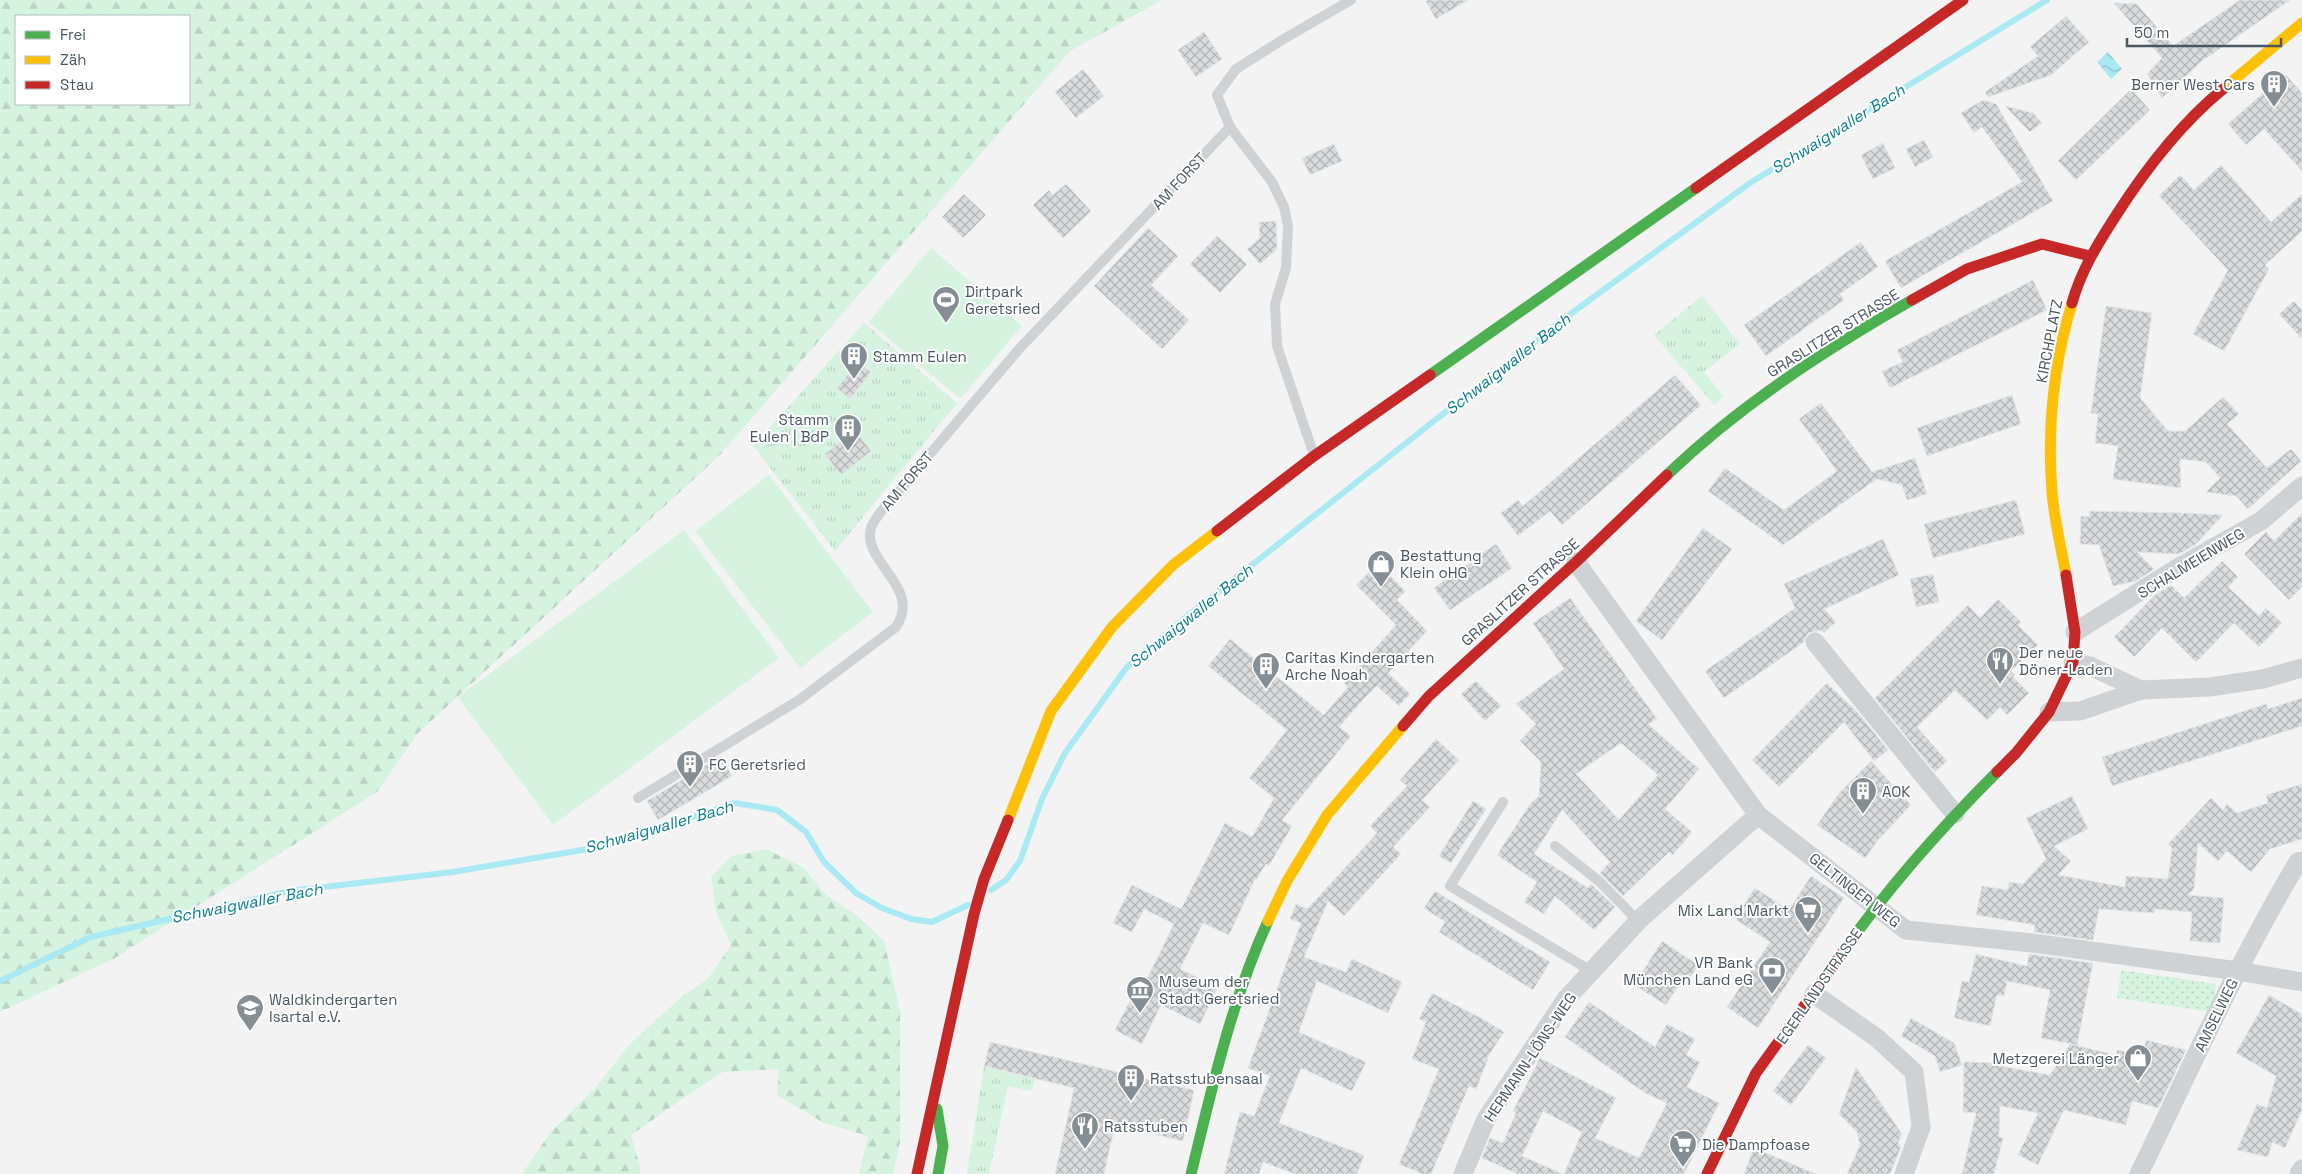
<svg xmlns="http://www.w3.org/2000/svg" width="2302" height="1174" font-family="'Space Grotesk',sans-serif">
  <defs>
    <pattern id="grass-dots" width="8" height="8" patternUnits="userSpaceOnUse" patternTransform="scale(1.25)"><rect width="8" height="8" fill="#d6f3df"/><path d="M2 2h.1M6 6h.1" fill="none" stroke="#b9d2c2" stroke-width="1.8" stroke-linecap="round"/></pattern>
    <pattern id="forest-firs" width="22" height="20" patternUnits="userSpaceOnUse" patternTransform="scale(1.25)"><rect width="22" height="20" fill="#d6f3df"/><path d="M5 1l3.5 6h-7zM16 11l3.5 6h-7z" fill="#b9d2c2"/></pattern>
    <pattern id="park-tufts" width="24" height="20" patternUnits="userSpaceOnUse" patternTransform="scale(1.25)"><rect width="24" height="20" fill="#d6f3df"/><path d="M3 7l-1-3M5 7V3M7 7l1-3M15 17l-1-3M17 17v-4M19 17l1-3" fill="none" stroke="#b9d2c2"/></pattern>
    <pattern id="water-waves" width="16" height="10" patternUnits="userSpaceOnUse" patternTransform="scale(1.25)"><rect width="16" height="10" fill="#a9e9f3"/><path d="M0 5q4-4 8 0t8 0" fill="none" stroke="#8cc0c8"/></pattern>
    <pattern id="building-cross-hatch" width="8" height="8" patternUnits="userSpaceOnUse" patternTransform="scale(1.25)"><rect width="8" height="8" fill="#dadbdc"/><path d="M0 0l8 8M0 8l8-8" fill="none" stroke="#b3b4b6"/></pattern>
  </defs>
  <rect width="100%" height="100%" fill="#f3f3f3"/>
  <path fill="url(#grass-dots)" d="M2121,970L2216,984L2212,1012L2117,998Z"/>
  <g fill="url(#forest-firs)" fill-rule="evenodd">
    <path d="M0,0H1162L1070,51L719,456L418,733L377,792L115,958L0,1012ZM189,16V104H16V16Z"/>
    <path d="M766,849L804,868L825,894L859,917L884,941L900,1011V1142L893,1174H859L868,1136L824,1123L777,1095L779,1069L723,1072L685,1097L631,1135L640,1166V1174H522L550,1133L596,1087L629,1045L684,995L708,979L731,945L716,912L711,877L732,856Z"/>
  </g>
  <g fill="url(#park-tufts)">
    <path d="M1702,296L1740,344L1704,372L1724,397L1714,405L1654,335Z"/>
    <path d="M864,323L957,403L835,551L753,446Z"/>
    <path d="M984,1066L1035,1079L1032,1091L1008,1086L989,1174H967Z"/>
  </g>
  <g fill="#d6f3df">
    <path d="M931,248L1022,326L960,399L869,322Z"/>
    <path d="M769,475L873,612L800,668L695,531Z"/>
    <path d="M684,530L779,658L553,825L458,697Z"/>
  </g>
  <path fill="url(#water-waves)" d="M2108,52L2122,69L2111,79L2097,62Z"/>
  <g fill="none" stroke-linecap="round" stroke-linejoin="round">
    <g stroke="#a9e9f3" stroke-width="6">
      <path d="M991,890L1006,880L1020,861L1042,799L1065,753L1127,667L1186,617L1558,323L1750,183L2047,0"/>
      <path d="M0,981L91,937L290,891L453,872L600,847L735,803L777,810L806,832L824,862L856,893L882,908L911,919L932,922L968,905"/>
    </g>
  </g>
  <g fill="url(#building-cross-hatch)" stroke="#e4e5e5" fill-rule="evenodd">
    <path d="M1425,0H1468L1436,19Z"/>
    <path d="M2240,0H2290L2202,61L2162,98L2147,74L2162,58L2114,3L2137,4L2173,46Z"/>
    <path d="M2066,16L2089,42L2051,75L1988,97L1985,92L2038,56L2030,47Z"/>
    <path d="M1204,32L1222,59L1196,77L1178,50Z"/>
    <path d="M1083,69L1104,96L1076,118L1055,92Z"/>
    <path d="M2285,74L2302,93V171L2264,129L2246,145L2228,124Z"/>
    <path d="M2131,89L2150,110L2076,180L2058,161Z"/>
    <path d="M1983,100L1996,104L2053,201L1901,288L1885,261L2022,182L1982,127L1974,133L1961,113Z"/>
    <path d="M2005,106L2033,113L2042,123L2030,132Z"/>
    <path d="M1924,140L1933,157L1915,167L1906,149Z"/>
    <path d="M1883,143L1895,168L1873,179L1861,155Z"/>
    <path d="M1334,144L1342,161L1310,175L1302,158Z"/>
    <path d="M2221,165L2271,222L2302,194V231L2265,265L2269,269L2224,351L2193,334L2228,270L2159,196L2180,175L2194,190Z"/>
    <path d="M1066,184L1091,211L1063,238L1033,205L1049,190L1053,195Z"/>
    <path d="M964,194L986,215L963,238L942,217Z"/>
    <path d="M1276,221L1277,249L1260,264L1247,249L1260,238L1259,222Z"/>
    <path d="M1148,228L1178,256L1151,285L1189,320L1162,349L1094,286Z"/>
    <path d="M1217,236L1247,264L1220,293L1190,264Z"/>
    <path d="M1861,242L1878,267L1840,294L1844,300L1766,356L1744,325Z"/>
    <path d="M2033,280L2047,310L1890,388L1882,371L1903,362L1897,350Z"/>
    <path d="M2294,301L2302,310V339L2279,314Z"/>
    <path d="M2106,306L2152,313L2140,398L2168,431H2185L2223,397L2239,414L2227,424L2267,468L2291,449L2301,461L2248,509L2236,496L2206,492L2220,478L2206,462L2180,459L2181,488L2113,479L2118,446L2095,443L2098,414L2091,413Z"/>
    <path d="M858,362L871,372L850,399L837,388Z"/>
    <path d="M1675,375L1701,405L1562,525L1550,511L1518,536L1501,513L1518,500L1523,506Z"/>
    <path d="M2012,395L2021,424L1927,456L1917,428Z"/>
    <path d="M1821,403L1872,472L1915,458L1927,494L1907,500L1902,485L1877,479L1783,545L1708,491L1725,468L1784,510L1837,471L1799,419Z"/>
    <path d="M855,430L871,451L841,475L825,454Z"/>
    <path d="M2016,500L2025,534L1933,558L1924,524Z"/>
    <path d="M2090,511L2182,513V516L2184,513L2223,515L2195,545L2179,554L2137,552L2154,569L2136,581L2113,586L2099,545L2080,544L2081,516L2089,517Z"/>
    <path d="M2302,513V587L2289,600L2244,554L2266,532L2274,541Z"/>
    <path d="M1703,528L1732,549L1662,640L1636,621Z"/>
    <path d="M1883,539L1899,575L1824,609L1836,622L1824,633L1821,630L1808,633L1804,642L1724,698L1705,671L1795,608L1784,584Z"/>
    <path d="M1496,544L1512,568L1450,610L1434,588Z"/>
    <path d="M2222,561L2238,577L2228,587L2259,616L2266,608L2282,623L2259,647L2234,623L2196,662L2162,628L2134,657L2114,637L2155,595L2171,585L2184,598Z"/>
    <path d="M1378,563L1405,591L1397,600L1427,631L1388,673L1410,694L1399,706L1377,686L1363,700L1339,727L1351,736L1282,820L1292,826L1269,866L1266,864L1256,880L1255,879L1229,935L1203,923L1180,969L1218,987L1200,1024L1161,1005L1142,1044L1115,1030L1138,985L1143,987L1174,924L1144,909L1132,932L1113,923L1132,885L1181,909L1225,823L1252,837L1274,798L1249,778L1287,730L1208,666L1230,639L1324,715L1348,687L1344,683L1396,625L1356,585Z"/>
    <path d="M1933,574L1939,602L1916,607L1910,579Z"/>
    <path d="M1570,598L1657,719L1648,724L1699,769L1665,809L1692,832L1673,855L1669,852L1623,896L1600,873L1610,862L1562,810L1534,854L1588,888L1591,884L1615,907L1594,930L1555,896L1544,914L1524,902L1537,882L1497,855L1530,804L1539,796L1541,762L1520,741L1536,724L1516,704L1564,669L1533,623ZM1621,743L1658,775L1619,820L1576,774Z"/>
    <path d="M1998,599L2021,622L2018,625L2038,645L2011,671L2015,675L2013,677L2029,693L2007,715L2000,707L1987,720L1955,690L1917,727L1947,761L1935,772L1875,698L1968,605L1980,618Z"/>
    <path d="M1476,681L1501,706L1485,721L1461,694Z"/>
    <path d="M1827,683L1858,713L1888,750L1874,761L1844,722L1779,787L1752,760Z"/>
    <path d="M2302,698V726L2112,786L2102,757L2266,704L2268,709Z"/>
    <path d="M1436,739L1459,760L1422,800L1430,807L1393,847L1401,854L1344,916L1328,901L1304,957L1346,972L1352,959L1402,982L1388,1013L1317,981L1299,1032L1366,1062L1352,1091L1301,1068L1279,1123L1364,1155L1357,1174H1295L1263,1162L1259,1174H1224L1240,1112L1254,1116L1270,1076L1248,1068L1301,923L1290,919L1296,904L1307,909L1377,833L1370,826L1407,786L1400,780Z"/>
    <path d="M721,756L732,776L658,820L647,801Z"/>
    <path d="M1871,761L1911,805L1878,840L1865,858L1817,825L1840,792Z"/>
    <path d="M2302,784V839L2270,849L2251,872L2227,851L2218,861L2198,843L2194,889L2188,895L2224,898L2220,943L2190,941L2192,912L2155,909L2154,913L2099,909L2093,940L2034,932L2035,925L1976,915L1982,886L2008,890L2009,882L2023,884L2046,859L2026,818L2072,796L2088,829L2054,846L2071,861L2058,875L2125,887L2126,876L2168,879L2172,848L2168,844L2211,798L2223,810L2227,804L2237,813L2268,803L2266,795Z"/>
    <path d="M1473,801L1486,809L1451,863L1439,856Z"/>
    <path d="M1811,876L1844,898L1758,1028L1727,1007L1770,942L1735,919L1755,888L1789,910Z"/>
    <path d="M1435,891L1550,962L1533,990L1439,932L1445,922L1424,908Z"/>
    <path d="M1662,941L1698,965L1687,983L1682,980L1666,1005L1634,985Z"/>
    <path d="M1976,954L2027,966L2029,954L2093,963L2077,1045L2041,1038L2050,990L2007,981L2004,996L1997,995L1990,1026L1954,1018L1962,981L1969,982Z"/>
    <path d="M1432,993L1483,1019L1504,1032L1487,1058L1488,1059L1476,1089L1469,1086L1431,1174H1423L1399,1164L1439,1069L1412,1059L1426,1022L1419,1019Z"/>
    <path d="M2269,995L2302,1014V1110L2285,1148L2272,1142L2268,1157L2237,1150L2257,1104L2267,1108L2276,1076L2236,1053Z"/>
    <path d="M1589,1002L1655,1047L1667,1024L1695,1039L1686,1055L1700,1062L1687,1087L1719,1103L1684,1174H1564L1582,1132L1584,1133L1543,1111L1522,1156L1563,1174H1518L1482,1158L1490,1138L1503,1143L1516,1113L1513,1111L1540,1058L1616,1098L1595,1138L1639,1158L1667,1103L1645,1093L1565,1037Z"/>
    <path d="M1911,1018L1954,1043L1962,1065L1940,1072L1935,1056L1901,1036Z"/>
    <path d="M2146,1040L2186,1050L2158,1108L2132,1101L2126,1125L2064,1110L2038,1165L2018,1155L2038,1113L2000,1106L1999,1137L2003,1138L1994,1174H1962L1976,1113L1963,1112L1964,1062L2000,1063V1066L2050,1075L2070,1044L2116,1055L2117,1050L2142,1056Z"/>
    <path d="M990,1042L1194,1090L1183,1141L1115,1125L1104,1174H1055L1074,1088L984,1066Z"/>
    <path d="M1808,1045L1826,1058L1791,1105L1773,1091Z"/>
    <path d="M1856,1067L1902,1134L1898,1143L1901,1147L1890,1174H1847L1860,1145L1857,1132L1839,1114Z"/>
    <path d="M1754,1148L1816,1174H1744Z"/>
  </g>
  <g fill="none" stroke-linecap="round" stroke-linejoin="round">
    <g stroke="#ced2d4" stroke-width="10">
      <path d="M1230,127L1272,182L1284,207L1288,226L1286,268L1275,304L1277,346L1314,455"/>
      <path d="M638,798L799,700L896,627C923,587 861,562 871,528C873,521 880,513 884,508L1020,348L1230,127L1217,95L1236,69L1282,40L1351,0"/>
      <path d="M1503,802L1450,886L1591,971"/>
      <path d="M1555,846L1600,882L1638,921"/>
    </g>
    <g stroke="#ced2d4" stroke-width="19">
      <path d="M1576,562L1758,815L1906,930L2032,943L2238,971L2302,982"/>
      <path d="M2075,632L2179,567L2261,521L2302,486"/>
      <path d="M1815,642L1955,814"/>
      <path d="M2073,662L2090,666L2141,690"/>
      <path d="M2049,712L2080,711L2141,690L2210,687L2263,679L2302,668"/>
      <path d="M1814,994L1877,1038L1914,1072L1921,1127L1904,1174"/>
      <path d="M1463,1174L1486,1119L1566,999L1641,918L1758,815"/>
      <path d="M2139,1174C2190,1069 2238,962 2298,862L2302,861"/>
      <path d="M2299,1174L2302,1169"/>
    </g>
    <g stroke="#4caf50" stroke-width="11">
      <path d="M1430,375L1696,188"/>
      <path d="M1667,475C1740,405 1825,350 1912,300"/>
      <path d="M1845,949C1890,885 1942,827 1997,772"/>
      <path d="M937,1109L943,1146L938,1174"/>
      <path d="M1191,1174C1212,1088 1231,1002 1268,921"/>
    </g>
    <g stroke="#ffc107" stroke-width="11">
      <path d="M2223,89L2302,23"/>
      <path d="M2066,575C2061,547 2054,519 2052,492C2047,429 2054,363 2072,303"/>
      <path d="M1008,820L1051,711L1112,627L1173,565L1217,531"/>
      <path d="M1268,921L1287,881L1327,815L1403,726"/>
    </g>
    <g stroke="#c62828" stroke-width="11">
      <path d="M1696,188L1963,0"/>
      <path d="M1912,300L1967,269L2042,244L2090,256"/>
      <path d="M2072,303C2081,271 2097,245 2115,217C2145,170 2179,125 2223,89"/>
      <path d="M1217,531L1314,456L1430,375"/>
      <path d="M1403,726L1429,696L1576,562L1667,475"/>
      <path d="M1997,772L2016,753L2049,712L2073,662L2075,632L2066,575"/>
      <path d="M917,1174L974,914L984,879L1008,820"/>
      <path d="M1707,1174L1756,1073L1845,949"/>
    </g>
  </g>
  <defs>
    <symbol id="building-pin" viewBox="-11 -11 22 30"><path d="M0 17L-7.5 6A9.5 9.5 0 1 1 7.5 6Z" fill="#848e94" stroke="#fff"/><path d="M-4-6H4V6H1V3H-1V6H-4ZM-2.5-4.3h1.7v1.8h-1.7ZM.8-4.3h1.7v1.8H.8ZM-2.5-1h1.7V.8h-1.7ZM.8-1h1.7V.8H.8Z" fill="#fff"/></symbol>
    <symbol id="stadium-pin" viewBox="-11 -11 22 30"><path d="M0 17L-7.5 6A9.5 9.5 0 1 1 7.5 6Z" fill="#848e94" stroke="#fff"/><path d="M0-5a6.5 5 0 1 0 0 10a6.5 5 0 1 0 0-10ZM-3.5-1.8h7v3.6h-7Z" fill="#fff"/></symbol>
    <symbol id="shop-pin" viewBox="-11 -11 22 30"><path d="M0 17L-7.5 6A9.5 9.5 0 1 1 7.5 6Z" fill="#848e94" stroke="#fff"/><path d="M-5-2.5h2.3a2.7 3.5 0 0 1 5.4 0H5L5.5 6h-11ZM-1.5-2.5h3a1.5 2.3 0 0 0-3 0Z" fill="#fff"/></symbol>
    <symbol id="restaurant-pin" viewBox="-11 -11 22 30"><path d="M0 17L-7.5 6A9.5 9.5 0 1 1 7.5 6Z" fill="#848e94" stroke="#fff"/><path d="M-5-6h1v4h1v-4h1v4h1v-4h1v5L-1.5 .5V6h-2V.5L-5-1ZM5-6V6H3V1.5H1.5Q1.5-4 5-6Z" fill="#fff"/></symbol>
    <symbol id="supermarket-pin" viewBox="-11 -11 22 30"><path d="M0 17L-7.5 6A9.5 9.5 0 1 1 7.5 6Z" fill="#848e94" stroke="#fff"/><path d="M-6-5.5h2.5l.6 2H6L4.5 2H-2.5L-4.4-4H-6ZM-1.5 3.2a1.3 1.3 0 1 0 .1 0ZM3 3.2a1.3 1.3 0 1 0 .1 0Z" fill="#fff"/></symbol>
    <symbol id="bank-pin" viewBox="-11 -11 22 30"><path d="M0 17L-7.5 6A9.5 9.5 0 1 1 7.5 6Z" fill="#848e94" stroke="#fff"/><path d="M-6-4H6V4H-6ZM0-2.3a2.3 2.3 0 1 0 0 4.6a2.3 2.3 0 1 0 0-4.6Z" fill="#fff"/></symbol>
    <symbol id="museum-pin" viewBox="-11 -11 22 30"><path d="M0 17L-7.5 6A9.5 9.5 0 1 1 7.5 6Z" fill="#848e94" stroke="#fff"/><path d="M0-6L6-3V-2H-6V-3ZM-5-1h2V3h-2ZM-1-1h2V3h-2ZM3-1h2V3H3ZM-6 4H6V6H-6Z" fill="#fff"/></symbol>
    <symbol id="school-pin" viewBox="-11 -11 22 30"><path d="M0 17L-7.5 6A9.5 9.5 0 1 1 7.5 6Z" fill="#848e94" stroke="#fff"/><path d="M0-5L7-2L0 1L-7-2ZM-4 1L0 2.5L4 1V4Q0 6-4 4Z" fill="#fff"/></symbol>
  </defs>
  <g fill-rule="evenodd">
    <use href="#building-pin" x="2258" y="68" width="32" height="43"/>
    <use href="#stadium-pin" x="930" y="284" width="32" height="43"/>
    <use href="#building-pin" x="838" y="340" width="32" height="43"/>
    <use href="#building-pin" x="832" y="412" width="32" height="43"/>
    <use href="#shop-pin" x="1365" y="548" width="32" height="43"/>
    <use href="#restaurant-pin" x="1984" y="645" width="32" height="43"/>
    <use href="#building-pin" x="1250" y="650" width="32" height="43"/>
    <use href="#building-pin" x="674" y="748" width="32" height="43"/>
    <use href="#building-pin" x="1847" y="775" width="32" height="43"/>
    <use href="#supermarket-pin" x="1792" y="894" width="32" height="43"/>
    <use href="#bank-pin" x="1756" y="955" width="32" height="43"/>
    <use href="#museum-pin" x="1124" y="974" width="32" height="43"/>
    <use href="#school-pin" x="234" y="992" width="32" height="43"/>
    <use href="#shop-pin" x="2122" y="1042" width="32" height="43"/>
    <use href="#building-pin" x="1115" y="1062" width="32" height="43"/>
    <use href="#restaurant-pin" x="1069" y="1110" width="32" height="43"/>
    <use href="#supermarket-pin" x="1667" y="1128" width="32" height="43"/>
  </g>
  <g text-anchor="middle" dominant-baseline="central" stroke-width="4" stroke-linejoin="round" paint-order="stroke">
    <g font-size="15" fill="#485761" stroke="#fff" text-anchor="start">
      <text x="2255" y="84" text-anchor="end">Berner West Cars</text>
      <text x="965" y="291">Dirtpark<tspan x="965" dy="17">Geretsried</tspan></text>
      <text x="873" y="356">Stamm Eulen</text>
      <text x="829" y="419" text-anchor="end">Stamm<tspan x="829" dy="17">Eulen | BdP</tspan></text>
      <text x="1400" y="555">Bestattung<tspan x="1400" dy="17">Klein oHG</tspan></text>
      <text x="2019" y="652">Der neue<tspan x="2019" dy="17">Döner-Laden</tspan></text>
      <text x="1285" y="657">Caritas Kindergarten<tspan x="1285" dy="17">Arche Noah</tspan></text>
      <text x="709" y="764">FC Geretsried</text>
      <text x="1882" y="791">AOK</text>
      <text x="1789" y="910" text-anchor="end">Mix Land Markt</text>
      <text x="1753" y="962" text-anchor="end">VR Bank<tspan x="1753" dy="17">München Land eG</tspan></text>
      <text x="1159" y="981">Museum der<tspan x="1159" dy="17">Stadt Geretsried</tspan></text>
      <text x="269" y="999">Waldkindergarten<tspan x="269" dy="17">Isartal e.V.</tspan></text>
      <text x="2119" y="1058" text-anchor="end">Metzgerei Länger</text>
      <text x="1150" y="1078">Ratsstubensaal</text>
      <text x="1104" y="1126">Ratsstuben</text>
      <text x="1702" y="1144">Die Dampfoase</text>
    </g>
    <g font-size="15" fill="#485761" stroke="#fff">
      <text transform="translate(1179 181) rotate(-47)">AM FORST</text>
      <text transform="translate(1833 333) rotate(-32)">GRASLITZER STRASSE</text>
      <text transform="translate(2049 341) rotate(-79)">KIRCHPLATZ</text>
      <text transform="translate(907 481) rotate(-50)">AM FORST</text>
      <text transform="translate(2191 563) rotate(-31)">SCHALMEIENWEG</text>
      <text transform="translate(1520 592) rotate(-42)">GRASLITZER STRASSE</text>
      <text transform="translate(1855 890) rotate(38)">GELTINGER WEG</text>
      <text transform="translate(1819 986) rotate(-55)">EGERLANDSTRASSE</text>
      <text transform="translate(2216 1015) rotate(-64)">AMSELWEG</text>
      <text transform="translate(1530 1057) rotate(-56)">HERMANN-LÖNS-WEG</text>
    </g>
    <g font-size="16" font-style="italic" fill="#067d8f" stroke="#fff">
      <text transform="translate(1838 129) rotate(-32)">Schwaigwaller Bach</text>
      <text transform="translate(1508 364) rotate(-38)">Schwaigwaller Bach</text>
      <text transform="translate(1191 616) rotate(-39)">Schwaigwaller Bach</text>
      <text transform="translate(659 827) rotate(-16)">Schwaigwaller Bach</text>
      <text transform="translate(247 903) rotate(-11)">Schwaigwaller Bach</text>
    </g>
  </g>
  <rect x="15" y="15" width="175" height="90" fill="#ffffff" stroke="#b6bcc0"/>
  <rect x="25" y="31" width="25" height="8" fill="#4caf50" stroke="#b6bcc0"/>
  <text x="60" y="40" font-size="15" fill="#485761">Frei</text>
  <rect x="25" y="56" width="25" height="8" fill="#ffc107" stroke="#b6bcc0"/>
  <text x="60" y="65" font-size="15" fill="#485761">Zäh</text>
  <rect x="25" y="81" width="25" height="8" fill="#c62828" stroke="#b6bcc0"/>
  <text x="60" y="90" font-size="15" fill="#485761">Stau</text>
  <path d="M2127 38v8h154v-8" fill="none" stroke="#485761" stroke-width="2.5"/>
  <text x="2134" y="38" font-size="15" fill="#485761" stroke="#ffffff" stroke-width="4" paint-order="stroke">50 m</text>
</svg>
